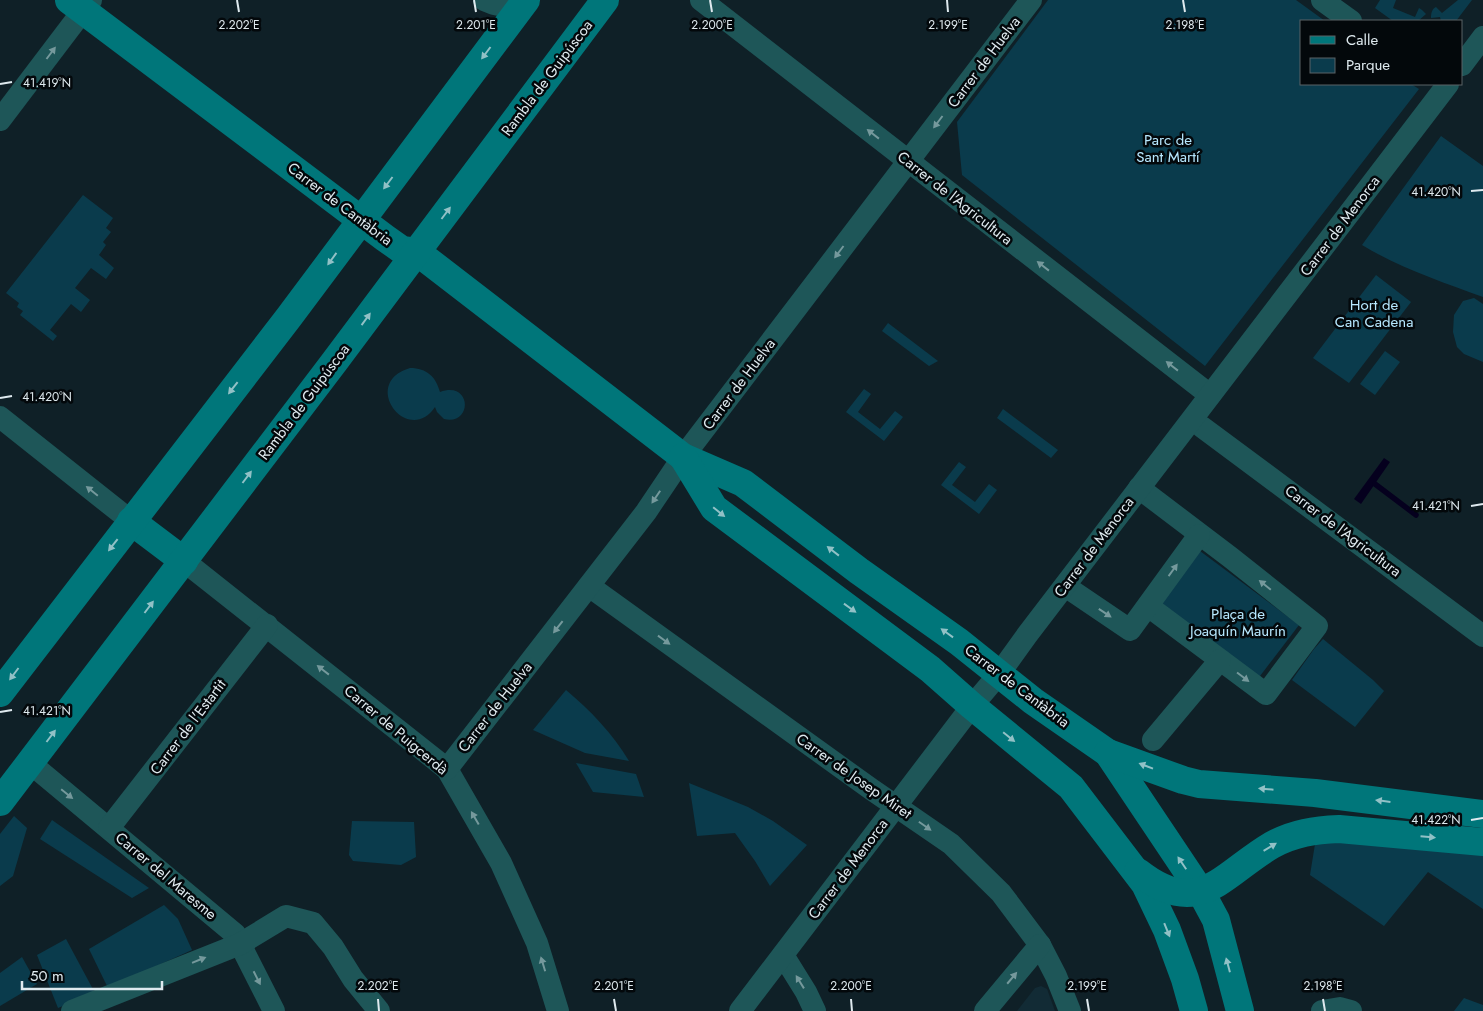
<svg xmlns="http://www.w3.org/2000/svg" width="1483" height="1011" font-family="Jost,sans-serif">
  <rect width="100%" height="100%" fill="#0f2027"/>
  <path fill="#122b35" d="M1041,986L1047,989L1055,1011H1017L1035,988Z"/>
  <g fill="#0a3b4c">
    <path d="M1048,0H1296L1325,21H1302V84H1411L1419,89L1205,366L962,175L957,122Z"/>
    <path d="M1380,0H1396L1393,8L1415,17L1419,8L1422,10L1426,14L1418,21H1393L1375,8Z"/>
    <path d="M1458,0H1472L1456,21H1441L1440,17L1431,18C1431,13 1432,9 1436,7L1442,13Z"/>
    <path d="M1441,136L1483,166V297C1442,282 1400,268 1362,245Z"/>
    <path d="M83,195L113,218L106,228L111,232L103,242L106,245L99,255L114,268L106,279L91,268L75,288L90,300L81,312L71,304L50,330L57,336L53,341L20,315L23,311L17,307L19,303L6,293Z"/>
    <path d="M1376,275L1411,302L1349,383L1313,358Z"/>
    <path d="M1474,298L1483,304V362L1464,354L1457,347L1453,332L1454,315L1463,301Z"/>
    <path d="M888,323L938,361L929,366L882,331Z"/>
    <path d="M1385,351L1400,362L1375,395L1360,384Z"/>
    <path d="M410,368C427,368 436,377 440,392C472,380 473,426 444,419L437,412L435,407C408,447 359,383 410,368Z"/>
    <path d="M864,389L871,394L858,412L880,429L895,411L903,417L884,441L846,412Z"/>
    <path d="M1003,409L1058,450L1051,458L997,418Z"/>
    <path d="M959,462L966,467L952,485L975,502L989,484L997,490L979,514L941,485Z"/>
    <path d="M1200,551L1299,625L1257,680L1159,606Z"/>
    <path d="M1323,639L1373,680L1384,691L1355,727L1292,680L1314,649Z"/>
    <path d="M566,690C591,711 612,733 629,761L585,753L533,730Z"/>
    <path d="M576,763L636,774L644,797L593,792Z"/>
    <path d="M689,783L748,807L773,821L807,845L770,886L755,861L735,833L697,836Z"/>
    <path d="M14,816L27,828L13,876L0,886V834Z"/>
    <path d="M52,820L149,888L132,898L40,839Z"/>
    <path d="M352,821L414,822L416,857L401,865L353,861L349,855Z"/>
    <path d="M1328,837L1483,852V909L1428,872L1384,926L1310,875L1315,844Z"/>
    <path d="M164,905L178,919L192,950L108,988L89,949Z"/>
    <path d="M66,939L95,993L58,1008L37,955Z"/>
    <path d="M22,957L37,984L0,1006V973Z"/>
    <path d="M1464,998L1483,1005V1011H1454Z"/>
  </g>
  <path fill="#05001e" d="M1384,458L1390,462L1361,504L1354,499Z"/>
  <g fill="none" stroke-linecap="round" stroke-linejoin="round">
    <path stroke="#05001e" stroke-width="5.5" d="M1375,484L1416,515"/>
    <g stroke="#1e5658" stroke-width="22">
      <path d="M484,0L494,4L519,9"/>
      <path d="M701,0L1210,395"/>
      <path d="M1322,0L1351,21"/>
      <path d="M1462,65L1483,37"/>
      <path d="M0,120L91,0"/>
      <path d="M0,417L131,521"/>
      <path d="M1202,427L1483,636"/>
      <path d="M1139,488L1230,557L1317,626L1266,694L1148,606"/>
      <path d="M184,561L447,769L501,863L537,943L558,1011"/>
      <path d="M589,586L871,789L951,844L1001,893L1040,945L1056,976L1070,1011"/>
      <path d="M1065,586L1130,630L1199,535"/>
      <path d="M1153,740L1220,660"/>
      <path d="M30,763L235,934L274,1011"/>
      <path d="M447,769L646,512L683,457L1031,0"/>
      <path d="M109,828L267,625"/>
      <path d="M783,955L806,992L815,1011"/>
      <path d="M72,1011L240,944L286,916L313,923L333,947L353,979L379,1011"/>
      <path d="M740,1011L972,706L999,674L1027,635L1448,84"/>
      <path d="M985,1011L1040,945"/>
      <path d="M1322,1011L1340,1008L1351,1011"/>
    </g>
    <g stroke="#00767a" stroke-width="28">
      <path d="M69,0L385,238L402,250L417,252L683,457L743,483L751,489L859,571L959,642L1033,701L1108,753L1201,892L1216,920L1240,1011"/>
      <path d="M683,457L714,508L930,669L972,706L1071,787L1145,884L1167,930L1185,979L1194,1011"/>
      <path d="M131,521L184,561"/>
      <path d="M0,693L289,317L526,0"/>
      <path d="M1108,753L1183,780L1199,784L1315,793L1483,814"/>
      <path d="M0,802L335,361L605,0"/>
      <path d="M1138,872C1199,920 1221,875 1272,845C1294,833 1315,830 1339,829L1483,842"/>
    </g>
  </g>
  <defs><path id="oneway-solid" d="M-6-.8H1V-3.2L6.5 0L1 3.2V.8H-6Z" transform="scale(1.25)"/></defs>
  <g fill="#75999c">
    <use href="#oneway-solid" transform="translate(51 53) rotate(-53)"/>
    <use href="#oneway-solid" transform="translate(938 122) rotate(127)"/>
    <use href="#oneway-solid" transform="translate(873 134) rotate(-142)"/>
    <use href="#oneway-solid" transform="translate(839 252) rotate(127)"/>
    <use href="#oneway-solid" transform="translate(1043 266) rotate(-142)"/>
    <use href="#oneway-solid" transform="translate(1172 366) rotate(-142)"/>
    <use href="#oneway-solid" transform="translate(92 491) rotate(-141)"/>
    <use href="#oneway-solid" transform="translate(656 497) rotate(124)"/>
    <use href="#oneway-solid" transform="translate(1173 570) rotate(-54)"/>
    <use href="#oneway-solid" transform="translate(1265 585) rotate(-141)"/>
    <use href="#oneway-solid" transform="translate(1105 613) rotate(34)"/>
    <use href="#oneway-solid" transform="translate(558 627) rotate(128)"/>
    <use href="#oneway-solid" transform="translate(664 640) rotate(36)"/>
    <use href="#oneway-solid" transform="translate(323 670) rotate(-142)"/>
    <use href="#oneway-solid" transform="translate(1243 677) rotate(37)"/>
    <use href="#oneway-solid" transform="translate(67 794) rotate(39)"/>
    <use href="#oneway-solid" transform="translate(475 818) rotate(-120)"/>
    <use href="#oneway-solid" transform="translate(925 826) rotate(35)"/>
    <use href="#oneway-solid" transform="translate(199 960) rotate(-22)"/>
    <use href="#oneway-solid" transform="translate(543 964) rotate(-107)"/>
    <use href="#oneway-solid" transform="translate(257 978) rotate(63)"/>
    <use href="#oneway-solid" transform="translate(1012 978) rotate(-50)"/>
    <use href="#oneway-solid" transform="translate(800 982) rotate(-122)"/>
  </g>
  <g fill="#91c1c6">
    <use href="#oneway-solid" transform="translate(486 53) rotate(127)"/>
    <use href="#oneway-solid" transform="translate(388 183) rotate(127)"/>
    <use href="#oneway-solid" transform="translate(446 213) rotate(-53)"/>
    <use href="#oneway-solid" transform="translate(332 259) rotate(126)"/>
    <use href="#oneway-solid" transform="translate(366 319) rotate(-54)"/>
    <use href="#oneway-solid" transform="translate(233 388) rotate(128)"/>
    <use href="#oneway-solid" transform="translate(247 477) rotate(-53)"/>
    <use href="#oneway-solid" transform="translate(719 512) rotate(39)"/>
    <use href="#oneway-solid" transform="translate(113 545) rotate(128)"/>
    <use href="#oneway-solid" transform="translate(833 551) rotate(-142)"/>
    <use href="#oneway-solid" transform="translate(149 607) rotate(-53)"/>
    <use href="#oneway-solid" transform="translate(850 608) rotate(36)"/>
    <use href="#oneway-solid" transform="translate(947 633) rotate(-144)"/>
    <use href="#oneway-solid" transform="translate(14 674) rotate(127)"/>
    <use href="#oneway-solid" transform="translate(51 736) rotate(-53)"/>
    <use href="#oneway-solid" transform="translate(1009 737) rotate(39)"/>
    <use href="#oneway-solid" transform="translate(1146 766) rotate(-159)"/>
    <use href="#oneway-solid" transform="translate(1266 789) rotate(-175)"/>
    <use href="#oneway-solid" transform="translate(1383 801) rotate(-173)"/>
    <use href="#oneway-solid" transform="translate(1428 837) rotate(5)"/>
    <use href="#oneway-solid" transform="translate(1270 847) rotate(-31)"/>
    <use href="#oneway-solid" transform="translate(1182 863) rotate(-124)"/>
    <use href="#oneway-solid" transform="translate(1167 930) rotate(68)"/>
    <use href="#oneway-solid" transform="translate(1228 965) rotate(-105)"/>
  </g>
  <path fill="none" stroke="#dfeaef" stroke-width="2" d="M237,0L239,12M474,0L476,12M710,0L712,12M947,0L948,12M1183,0L1185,12M0,84L12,82M1471,191L1483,190M0,398L12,396M1471,506L1483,504M0,712L12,710M1471,820L1483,818M378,999L379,1011M614,999L616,1011M851,999L852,1011M1087,999L1089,1011M1323,999L1325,1011"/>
  <g text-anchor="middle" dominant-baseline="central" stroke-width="5" stroke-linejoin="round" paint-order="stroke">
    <g font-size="15" fill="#dfeaef" stroke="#03080b">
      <text transform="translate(984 62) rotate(-53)">Carrer de Huelva</text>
      <text transform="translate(547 78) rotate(-53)">Rambla de Guipúscoa</text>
      <text transform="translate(955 198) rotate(38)">Carrer de l'Agricultura</text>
      <text transform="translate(340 204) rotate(37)">Carrer de Cantàbria</text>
      <text transform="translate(1340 226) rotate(-53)">Carrer de Menorca</text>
      <text transform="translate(739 384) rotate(-53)">Carrer de Huelva</text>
      <text transform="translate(304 402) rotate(-53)">Rambla de Guipúscoa</text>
      <text transform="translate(1343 531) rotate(37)">Carrer de l'Agricultura</text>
      <text transform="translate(1094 547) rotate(-53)">Carrer de Menorca</text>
      <text transform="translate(1017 686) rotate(37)">Carrer de Cantàbria</text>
      <text transform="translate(495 707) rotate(-52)">Carrer de Huelva</text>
      <text transform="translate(188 727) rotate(-53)">Carrer de l'Estartit</text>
      <text transform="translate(396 730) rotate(40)">Carrer de Puigcerdà</text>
      <text transform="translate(854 776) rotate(35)">Carrer de Josep Miret</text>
      <text transform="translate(848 869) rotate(-53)">Carrer de Menorca</text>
      <text transform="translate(166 876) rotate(40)">Carrer del Maresme</text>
    </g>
    <g font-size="15" fill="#b7e8ff" stroke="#03080b">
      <text x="1168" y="140">Parc de<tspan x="1168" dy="17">Sant Martí</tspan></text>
      <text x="1374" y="305">Hort de<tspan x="1374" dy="17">Can Cadena</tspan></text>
      <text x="1238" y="614">Plaça de<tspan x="1238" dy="17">Joaquín Maurín</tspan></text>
    </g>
  </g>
  <g font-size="12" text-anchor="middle" fill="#dfeaef" stroke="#03080b" stroke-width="5" stroke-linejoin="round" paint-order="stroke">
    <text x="239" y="29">2.202°E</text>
    <text x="476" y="29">2.201°E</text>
    <text x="712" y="29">2.200°E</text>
    <text x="948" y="29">2.199°E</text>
    <text x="1185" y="29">2.198°E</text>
    <text x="47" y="87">41.419°N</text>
    <text x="1436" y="196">41.420°N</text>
    <text x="47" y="401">41.420°N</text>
    <text x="1436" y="510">41.421°N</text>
    <text x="47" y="715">41.421°N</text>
    <text x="1436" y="824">41.422°N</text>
    <text x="378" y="990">2.202°E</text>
    <text x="614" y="990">2.201°E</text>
    <text x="851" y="990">2.200°E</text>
    <text x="1087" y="990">2.199°E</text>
    <text x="1323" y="990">2.198°E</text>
  </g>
  <rect x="1300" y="20" width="162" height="65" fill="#03080b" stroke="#5b6266"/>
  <rect x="1310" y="36" width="25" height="8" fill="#00767a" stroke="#5b6266"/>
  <text x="1346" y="45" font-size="15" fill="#dfeaef">Calle</text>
  <rect x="1310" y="58" width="25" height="15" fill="#0a3b4c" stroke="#5b6266"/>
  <text x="1346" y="70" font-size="15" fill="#dfeaef">Parque</text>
  <path d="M22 981v8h140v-8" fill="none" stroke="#dfeaef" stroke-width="2.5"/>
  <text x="30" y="981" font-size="15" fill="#dfeaef" stroke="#03080b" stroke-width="4" paint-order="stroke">50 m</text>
</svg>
